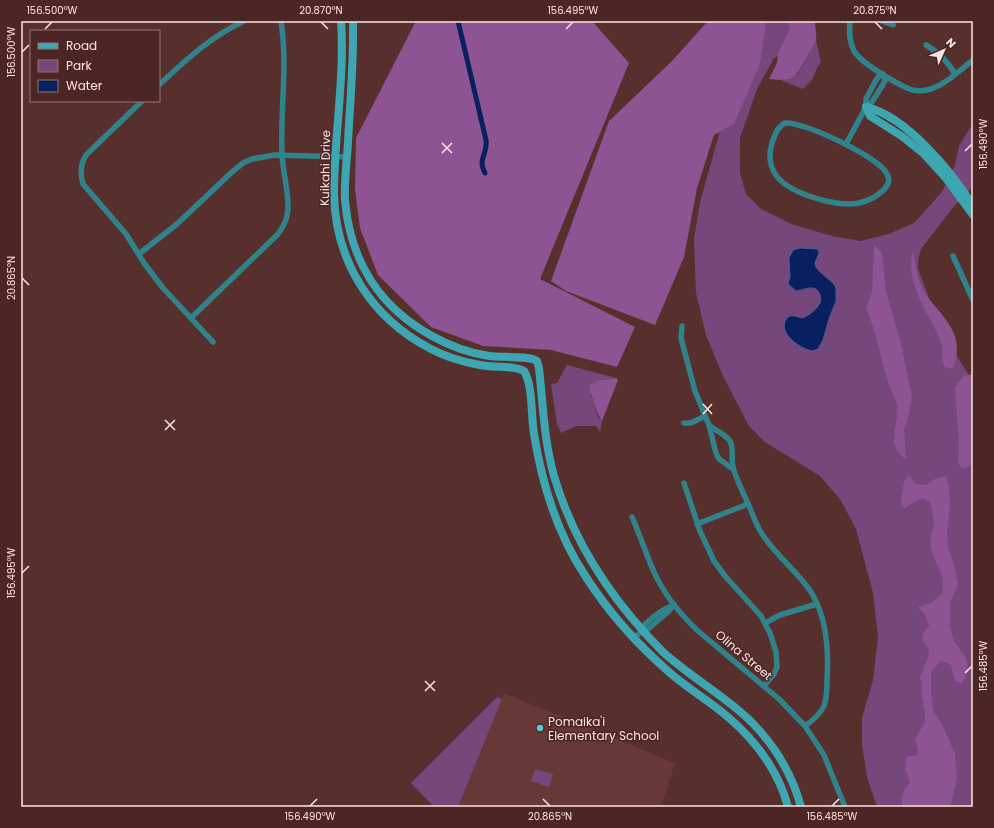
<svg xmlns="http://www.w3.org/2000/svg" width="994" height="828" font-family="Poppins,sans-serif">
  <rect width="100%" height="100%" fill="#57302e"/>
  <path fill="#673835" d="M504,693L675,763L661,807H458Z"/>
  <g fill="#76477a">
    <path d="M751,21H805L793,49L774,58L757,89L740,138V173L746,194L761,209L791,224L832,236L861,241L889,234L914,223L942,192L955,165L959,146L973,123V187L954,206L921,249L918,260V269L932,306L950,345L973,382V807H877L867,777L862,745V718L873,680L878,637L873,593L856,529L840,499L820,476L765,442L749,426L723,376L706,335L696,293L694,239L700,202Z"/>
    <path d="M816,40L821,62L817,68L812,80L803,89L781,80C785,79 790,79 794,77C801,74 811,48 816,40Z"/>
    <path d="M567,365L616,378L600,380L591,395L598,417L602,421L600,432L596,426H576L561,433L557,424L551,384L557,383Z"/>
    <path d="M497,697L502,699L458,807H434L411,783Z"/>
    <path d="M535,769L553,774L549,787L531,781Z"/>
  </g>
  <g fill="#8d5392">
    <path d="M416,21H592L629,63L540,279L635,327L617,367L551,350L483,346L431,327L378,275L360,228L355,190L356,138Z"/>
    <path d="M708,21H766L760,64L734,124L714,135L697,188L684,257L655,325L566,291L551,281L609,121L672,61Z"/>
    <path d="M788,21H815C815,27 817,34 816,40C814,45 798,75 794,77C786,81 777,80 769,79L777,63L778,53L790,29Z"/>
    <path d="M874,245L882,253L886,292L900,340L912,396L909,415L904,430L906,459C884,446 900,424 897,405C895,396 889,388 887,379C880,355 876,331 866,308L872,292Z"/>
    <path d="M913,251C915,265 918,281 925,293C936,310 957,326 957,348C957,355 955,363 953,369L944,367C943,363 942,359 942,355C942,350 943,346 941,342C930,313 904,285 913,251Z"/>
    <path d="M973,374V389L971,394L973,396V465L963,468L958,464L959,446L955,387L964,376Z"/>
    <path d="M616,378L618,380L602,421C596,413 591,395 589,385L600,380Z"/>
    <path d="M908,475L916,484L926,485L935,479L946,476L949,488L950,504L947,533L948,548L954,564L958,585L950,603V626L954,641L966,658L968,671L962,684L955,681L951,665L940,661L931,673V691L933,710L943,726L955,754L957,779L950,807H902C901,796 903,791 910,782L905,768L906,757L917,755L918,749L915,739L925,722V713L921,692L922,685L920,677L928,657L929,649L922,640L923,633L929,626L925,615L918,607L931,603L942,594L943,578L932,553L930,542L934,522L930,502L923,498L904,508L901,502L904,482Z"/>
  </g>
  <path fill="#08205f" stroke="#525b86" d="M800,248L818,249L819,253L815,263L816,267L819,271L834,284L836,288V301L829,319L823,340L818,349L812,351C798,348 774,330 789,316H795L802,318C809,316 819,308 821,300C819,282 807,289 796,291L788,284L790,277L789,258L793,250Z"/>
  <g fill="none" stroke-linecap="round" stroke-linejoin="round">
    <path stroke="#08205f" stroke-width="5" d="M458,21L486,140C488,154 477,159 485,173"/>
    <g stroke="#31838b" stroke-width="5.5">
      <path d="M850,21C849,32 849,41 854,51C861,63 898,85 912,90C917,91 922,91 927,90C943,87 960,70 973,60"/>
      <path d="M882,21L893,25"/>
      <path d="M926,45C938,52 948,62 955,74"/>
      <path d="M159,85C186,60 210,37 244,21"/>
      <path d="M142,101L86,155C80,165 80,174 83,184L126,234L144,263L163,288L213,342"/>
      <path d="M785,123C803,121 879,157 887,174C891,181 887,188 881,192C875,198 867,201 859,203C837,208 785,193 774,172C769,163 769,153 772,143C775,135 777,127 785,123Z"/>
      <path d="M846,144L866,107V99L875,82L878,77L883,74L885,81L872,102L866,107"/>
      <path d="M139,254L177,224L232,172L243,163L252,159L275,155L347,157"/>
      <path d="M953,256L973,300"/>
      <path d="M191,318L277,235C283,228 287,220 288,210C289,192 283,174 282,155C280,110 288,66 281,21"/>
      <path d="M682,326L681,338L695,391L709,425L716,453L719,459L733,469"/>
      <path d="M684,423H691L705,416"/>
      <path d="M709,425C716,431 725,434 730,441C734,448 731,459 733,467C735,476 740,485 743,493C749,504 753,517 759,529C772,552 794,568 809,589C827,615 829,649 827,680C827,688 827,698 824,706C820,715 812,721 805,726"/>
      <path d="M684,483L700,531L714,561L725,576L761,616L770,633L776,652L777,667L774,674L764,686"/>
      <path d="M632,517C640,535 646,554 654,572C664,594 680,614 698,631L779,699L805,726L824,755L845,807"/>
      <path d="M697,524L748,504"/>
      <path d="M765,623L780,615L817,604"/>
      <path d="M643,630V626C651,619 660,610 671,606"/>
      <path d="M633,639L643,630H647L668,612L674,604"/>
    </g>
    <g stroke="#3da6b0" stroke-width="8">
      <path d="M341,21C345,77 334,137 334,193C335,261 371,318 431,349C446,357 463,362 480,365C493,368 514,365 524,371C533,385 531,417 534,434C542,484 557,534 586,577C609,613 637,644 669,672C688,689 710,701 729,718C756,741 779,772 788,807"/>
      <path d="M353,21C354,61 350,102 348,142C347,161 344,181 345,200C350,260 379,307 432,336C450,346 469,353 489,356C502,358 528,355 537,361L539,368C543,404 544,441 554,476C574,544 613,602 663,652C686,673 713,689 737,709C767,733 791,769 801,807"/>
      <path d="M866,107L870,116L903,137L924,154L945,177L973,215"/>
      <path d="M866,107C906,116 952,172 973,206"/>
    </g>
  </g>
  <path fill="none" stroke="#ffe5e2" stroke-width="1.5" d="M321,22L328,29M875,22L882,29M45,29L52,22M566,29L573,22M22,52L29,45M442,143L452,153M965,151L972,144M442,153L452,143M22,278L29,285M703,404L712,414M703,414L712,404M165,420L175,430M165,430L175,420M22,573L29,566M965,673L972,666M425,681L435,691M425,691L435,681M543,799L550,806M310,806L317,799M832,806L839,799"/>
  <circle fill="#52cbd7" stroke="#4c2624" stroke-width="1.5" cx="540" cy="728" r="4"/>
  <g text-anchor="middle" dominant-baseline="central" stroke-width="3" stroke-linejoin="round" paint-order="stroke">
    <g font-size="12" fill="#ffe5e2" stroke="#4c2624">
      <text transform="translate(325 168) rotate(-89)">Kuikahi Drive</text>
      <text transform="translate(744 655) rotate(40)">Olina Street</text>
    </g>
    <g font-size="12" fill="#ffe5e2" stroke="#4c2624" text-anchor="start">
      <text x="548" y="721">Pomaika'i<tspan x="548" dy="14">Elementary School</tspan></text>
    </g>
  </g>
  <rect width="994" height="828" fill="none" stroke="#4c2624" stroke-width="44"/>
  <rect x="30" y="30" width="130" height="72" fill="#4c2624" stroke="#947270"/>
  <rect x="38" y="43" width="20" height="6" fill="#3da6b0" stroke="#947270"/>
  <text x="66" y="50" font-size="12" fill="#ffe5e2">Road</text>
  <rect x="38" y="60" width="20" height="12" fill="#76477a" stroke="#947270"/>
  <text x="66" y="70" font-size="12" fill="#ffe5e2">Park</text>
  <rect x="38" y="80" width="20" height="12" fill="#08205f" stroke="#947270"/>
  <text x="66" y="90" font-size="12" fill="#ffe5e2">Water</text>
  <g transform="translate(944 50) rotate(45)" stroke="#4c2624" stroke-width="3" paint-order="stroke">
  <path d="M0-3L7 15L0 10L-7 15Z" fill="#ffe5e2"/>
  <text y="-6" font-size="11" font-weight="bold" text-anchor="middle" fill="#ffe5e2">N</text>
  </g>
  <rect x="22" y="22" width="950" height="784" fill="none" stroke="#ffe5e2" stroke-width="1.5"/>
  <g font-size="10" text-anchor="middle" fill="#ffe5e2">
    <text x="52" y="14">156.500°W</text>
    <text x="321" y="14">20.870°N</text>
    <text x="573" y="14">156.495°W</text>
    <text x="875" y="14">20.875°N</text>
    <text transform="translate(11 52) rotate(-90)" y="4">156.500°W</text>
    <text transform="translate(983 144) rotate(-90)" y="4">156.490°W</text>
    <text transform="translate(11 278) rotate(-90)" y="4">20.865°N</text>
    <text transform="translate(11 573) rotate(-90)" y="4">156.495°W</text>
    <text transform="translate(983 666) rotate(-90)" y="4">156.485°W</text>
    <text x="310" y="820">156.490°W</text>
    <text x="550" y="820">20.865°N</text>
    <text x="832" y="820">156.485°W</text>
  </g>
</svg>
